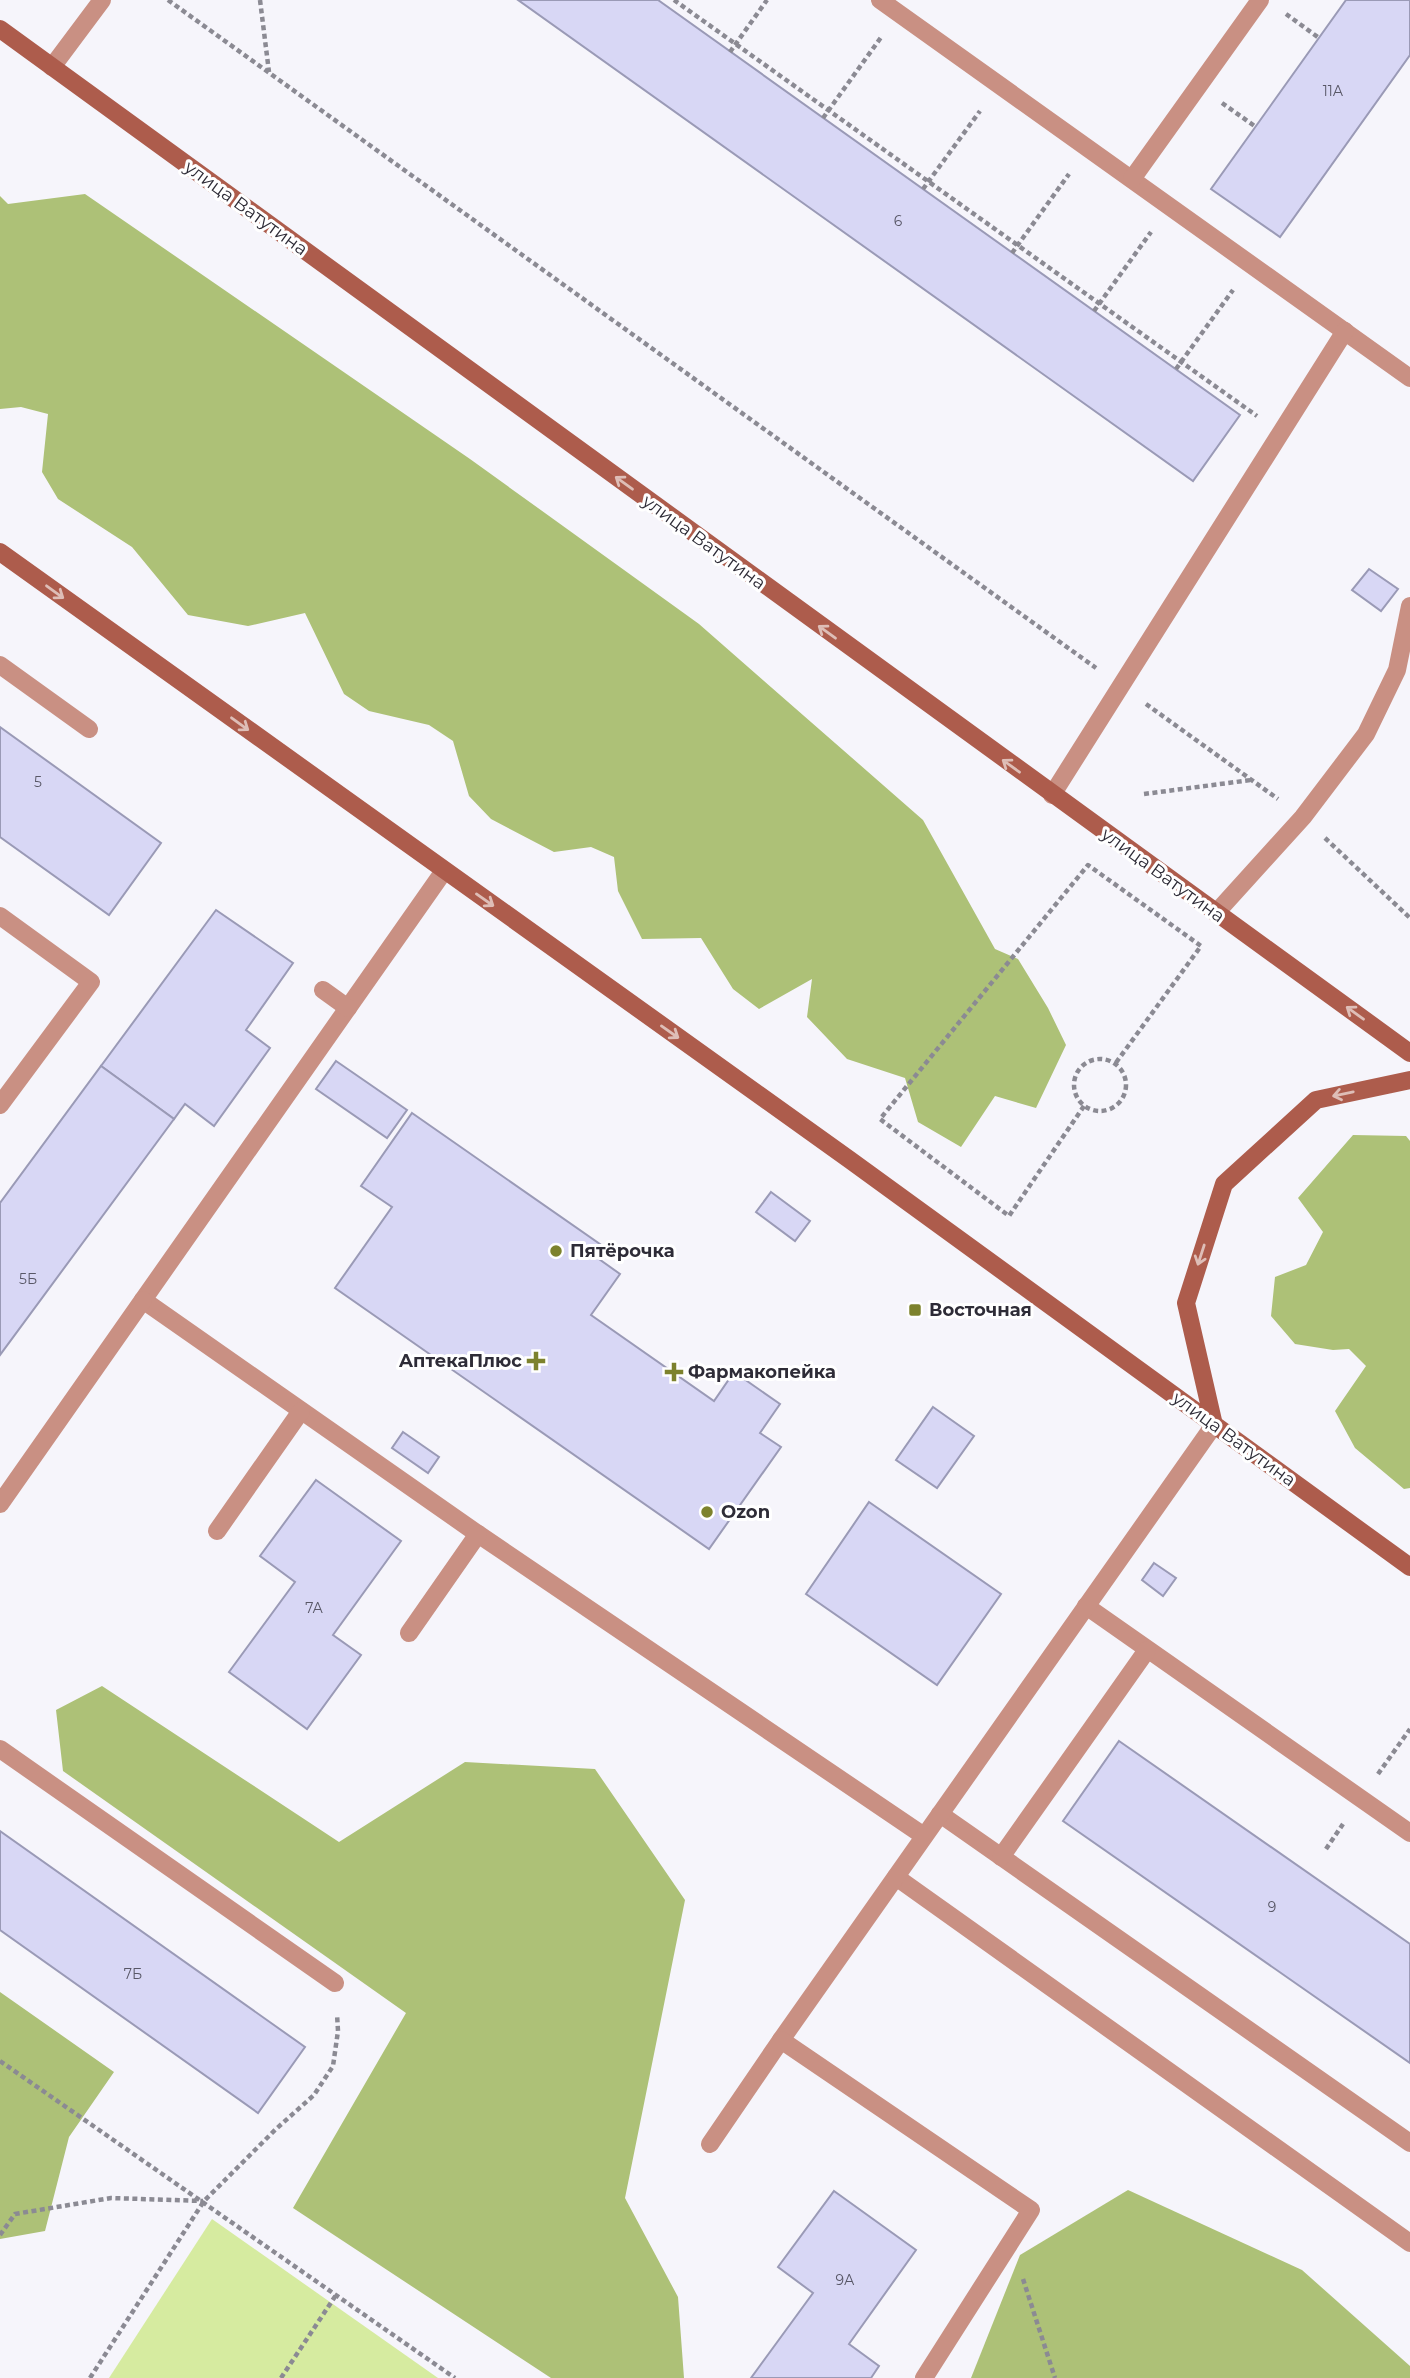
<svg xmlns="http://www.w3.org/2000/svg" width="1410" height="2378" font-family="Montserrat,sans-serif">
  <rect width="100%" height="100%" fill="#f6f5fb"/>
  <path fill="#d6eba0" d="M212,2219L438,2378H109Z"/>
  <g fill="#adc177">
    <path d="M85,194L470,459L699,624L923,820L995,949L1018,959L1048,1008L1066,1045L1036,1108L995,1096L961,1147L918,1122L905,1078L847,1059L807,1017L812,979L759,1009L733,989L701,938L642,939L618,891L614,857L591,847L554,852L491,819L469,796L453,741L429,725L369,711L344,694L305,613L248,626L188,615L132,547L58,499L42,472L48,414L21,407L0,409V196L8,204Z"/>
    <path d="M1353,1135L1406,1136L1410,1141V1488L1404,1489L1355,1448L1335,1411L1366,1366L1349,1349L1333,1350L1295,1344L1271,1316L1275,1277L1306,1265L1323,1232L1298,1198Z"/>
    <path d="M102,1686L339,1842L465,1762L595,1769L685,1900L625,2198L678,2297L684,2378H551L293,2208L406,2013L63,1771L56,1710Z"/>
    <path d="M0,1992L114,2072L69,2137L45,2231L0,2239Z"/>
    <path d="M1128,2190L1302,2270L1410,2366V2378H971L1020,2255Z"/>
  </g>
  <g fill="#d8d7f5" stroke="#9a9ab6" stroke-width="2">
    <path d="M518,0H658L1240,415L1193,481Z"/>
    <path d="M1346,0H1410V55L1280,237L1211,189Z"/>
    <path d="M1369,569L1398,589L1381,611L1352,590Z"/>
    <path d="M0,727L161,843L109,915L0,837Z"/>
    <path d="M216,910L293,963L246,1030L270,1048L214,1126L185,1104L174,1119L101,1066Z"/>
    <path d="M336,1061L407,1110L387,1138L316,1089Z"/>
    <path d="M101,1066L174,1119L0,1355V1203Z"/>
    <path d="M412,1113L607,1249L599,1259L620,1274L591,1315L714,1401L734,1372L780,1404L760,1433L781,1447L709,1549L335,1288L392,1207L361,1186Z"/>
    <path d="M771,1192L810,1221L795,1241L756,1212Z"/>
    <path d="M933,1407L974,1436L937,1488L896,1460Z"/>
    <path d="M403,1432L439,1457L428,1473L392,1448Z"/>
    <path d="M316,1480L401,1541L333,1635L361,1655L307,1729L229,1672L295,1582L260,1556Z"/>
    <path d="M869,1502L1001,1594L937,1685L806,1594Z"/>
    <path d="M1154,1563L1176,1578L1163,1596L1142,1580Z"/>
    <path d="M1119,1741L1410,1944V2063L1063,1821Z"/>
    <path d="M0,1831L305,2047L258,2113L0,1930Z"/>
    <path d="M834,2191L916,2250L849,2344L879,2366L871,2378H751L813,2293L778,2267Z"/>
  </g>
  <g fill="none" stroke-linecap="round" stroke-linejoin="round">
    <g stroke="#8b8a93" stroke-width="4.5" stroke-dasharray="5 3.5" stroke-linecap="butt">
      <path d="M168,0L1096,668"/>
      <path d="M260,0L269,72"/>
      <path d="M674,0L1257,416"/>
      <path d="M1286,14L1319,38"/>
      <path d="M730,52L767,0"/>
      <path d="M1222,103L1256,127"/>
      <path d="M823,118L882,36"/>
      <path d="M923,189L980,111"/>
      <path d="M1012,253L1069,174"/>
      <path d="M1094,311L1151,232"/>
      <path d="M1176,369L1233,290"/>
      <path d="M1146,704L1278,799"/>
      <path d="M1144,794L1251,780"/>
      <path d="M1325,838L1410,918"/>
      <circle cx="1100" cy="1085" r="26"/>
      <path d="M1084,1106L1009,1216L880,1119L1088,865L1201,946L1115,1064"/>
      <path d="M1378,1774L1410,1729"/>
      <path d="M1326,1849L1343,1824"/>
      <path d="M0,2061L455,2378"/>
      <path d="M0,2235L15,2214L111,2198L203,2201"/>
      <path d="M1023,2279L1055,2378"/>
      <path d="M90,2378L204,2201L276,2129L314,2095L333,2066L338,2031L337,2014"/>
      <path d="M281,2378L336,2295"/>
    </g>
    <g stroke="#c99083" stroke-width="18">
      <path d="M880,0L1410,378"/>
      <path d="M1132,179L1260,0"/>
      <path d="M0,665L89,729"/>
      <path d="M1052,795L1345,331"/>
      <path d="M444,871L143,1300L478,1534L924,1836"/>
      <path d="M1216,913L1303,817L1366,734L1397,670L1410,606"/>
      <path d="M0,916L91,982L0,1105"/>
      <path d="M323,990L348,1008"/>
      <path d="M0,1504L143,1300"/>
      <path d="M217,1531L301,1411"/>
      <path d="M1086,1606L1410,1833"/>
      <path d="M409,1633L478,1534"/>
      <path d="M0,1749L335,1983"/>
      <path d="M940,1814L1410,2143"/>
      <path d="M1001,1857L1147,1650"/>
      <path d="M896,1877L1410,2243"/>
      <path d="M781,2040L1214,1425"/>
      <path d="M710,2144L781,2040L1031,2210L924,2378"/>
    </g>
    <path stroke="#c99083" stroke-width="18" d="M52,67L102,0"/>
    <g stroke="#ad5c4c" stroke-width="18">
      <path d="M0,29L1410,1053"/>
      <path d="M0,552L850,1160L1410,1567"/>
      <path d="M1214,1425L1186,1303L1224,1184L1316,1100L1410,1080"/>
    </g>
  </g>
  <defs><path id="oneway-shaft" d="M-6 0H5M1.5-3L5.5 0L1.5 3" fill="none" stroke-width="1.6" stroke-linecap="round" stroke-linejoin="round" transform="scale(1.75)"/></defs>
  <g stroke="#debeb7">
    <use href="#oneway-shaft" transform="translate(624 483) rotate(-144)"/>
    <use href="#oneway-shaft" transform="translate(55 592) rotate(36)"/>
    <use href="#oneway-shaft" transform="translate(827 632) rotate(-144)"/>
    <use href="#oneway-shaft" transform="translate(240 724) rotate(36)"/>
    <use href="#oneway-shaft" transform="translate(1011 766) rotate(-144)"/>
    <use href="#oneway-shaft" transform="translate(485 900) rotate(35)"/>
    <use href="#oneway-shaft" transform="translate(1355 1013) rotate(-144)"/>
    <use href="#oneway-shaft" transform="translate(670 1032) rotate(35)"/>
    <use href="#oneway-shaft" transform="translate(1343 1094) rotate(168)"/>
    <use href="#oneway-shaft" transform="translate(1201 1255) rotate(108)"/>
  </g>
  <g fill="#7d822d" stroke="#fff" stroke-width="2.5">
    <circle cx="556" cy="1251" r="7"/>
    <rect x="908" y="1303" width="14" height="14" rx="3.5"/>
    <path d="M532.5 1350.5h7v7h7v7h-7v7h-7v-7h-7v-7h7z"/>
    <path d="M670.5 1361.5h7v7h7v7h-7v7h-7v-7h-7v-7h7z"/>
    <circle cx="707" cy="1512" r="7"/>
  </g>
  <g text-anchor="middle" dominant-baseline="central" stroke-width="6" stroke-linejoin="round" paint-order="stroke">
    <g font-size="14" fill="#585766">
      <text x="1333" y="91">11А</text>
      <text x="898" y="221">6</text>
      <text x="38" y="782">5</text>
      <text x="28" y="1279">5Б</text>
      <text x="314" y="1608">7А</text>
      <text x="1272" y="1907">9</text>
      <text x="133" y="1974">7Б</text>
      <text x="845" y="2280">9А</text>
    </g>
    <g font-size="18" fill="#2e2c37" stroke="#fff">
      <text transform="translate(246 208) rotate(36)">улица Ватутина</text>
      <text transform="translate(704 542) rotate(36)">улица Ватутина</text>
      <text transform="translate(1163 875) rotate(36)">улица Ватутина</text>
      <text transform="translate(1234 1439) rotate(36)">улица Ватутина</text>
    </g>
    <g font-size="18" font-weight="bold" fill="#2e2c37" stroke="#fff" text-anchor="start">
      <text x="570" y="1251">Пятёрочка</text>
      <text x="929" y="1310">Восточная</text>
      <text x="522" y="1361" text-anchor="end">АптекаПлюс</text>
      <text x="688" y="1372">Фармакопейка</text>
      <text x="721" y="1512">Ozon</text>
    </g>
  </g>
</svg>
